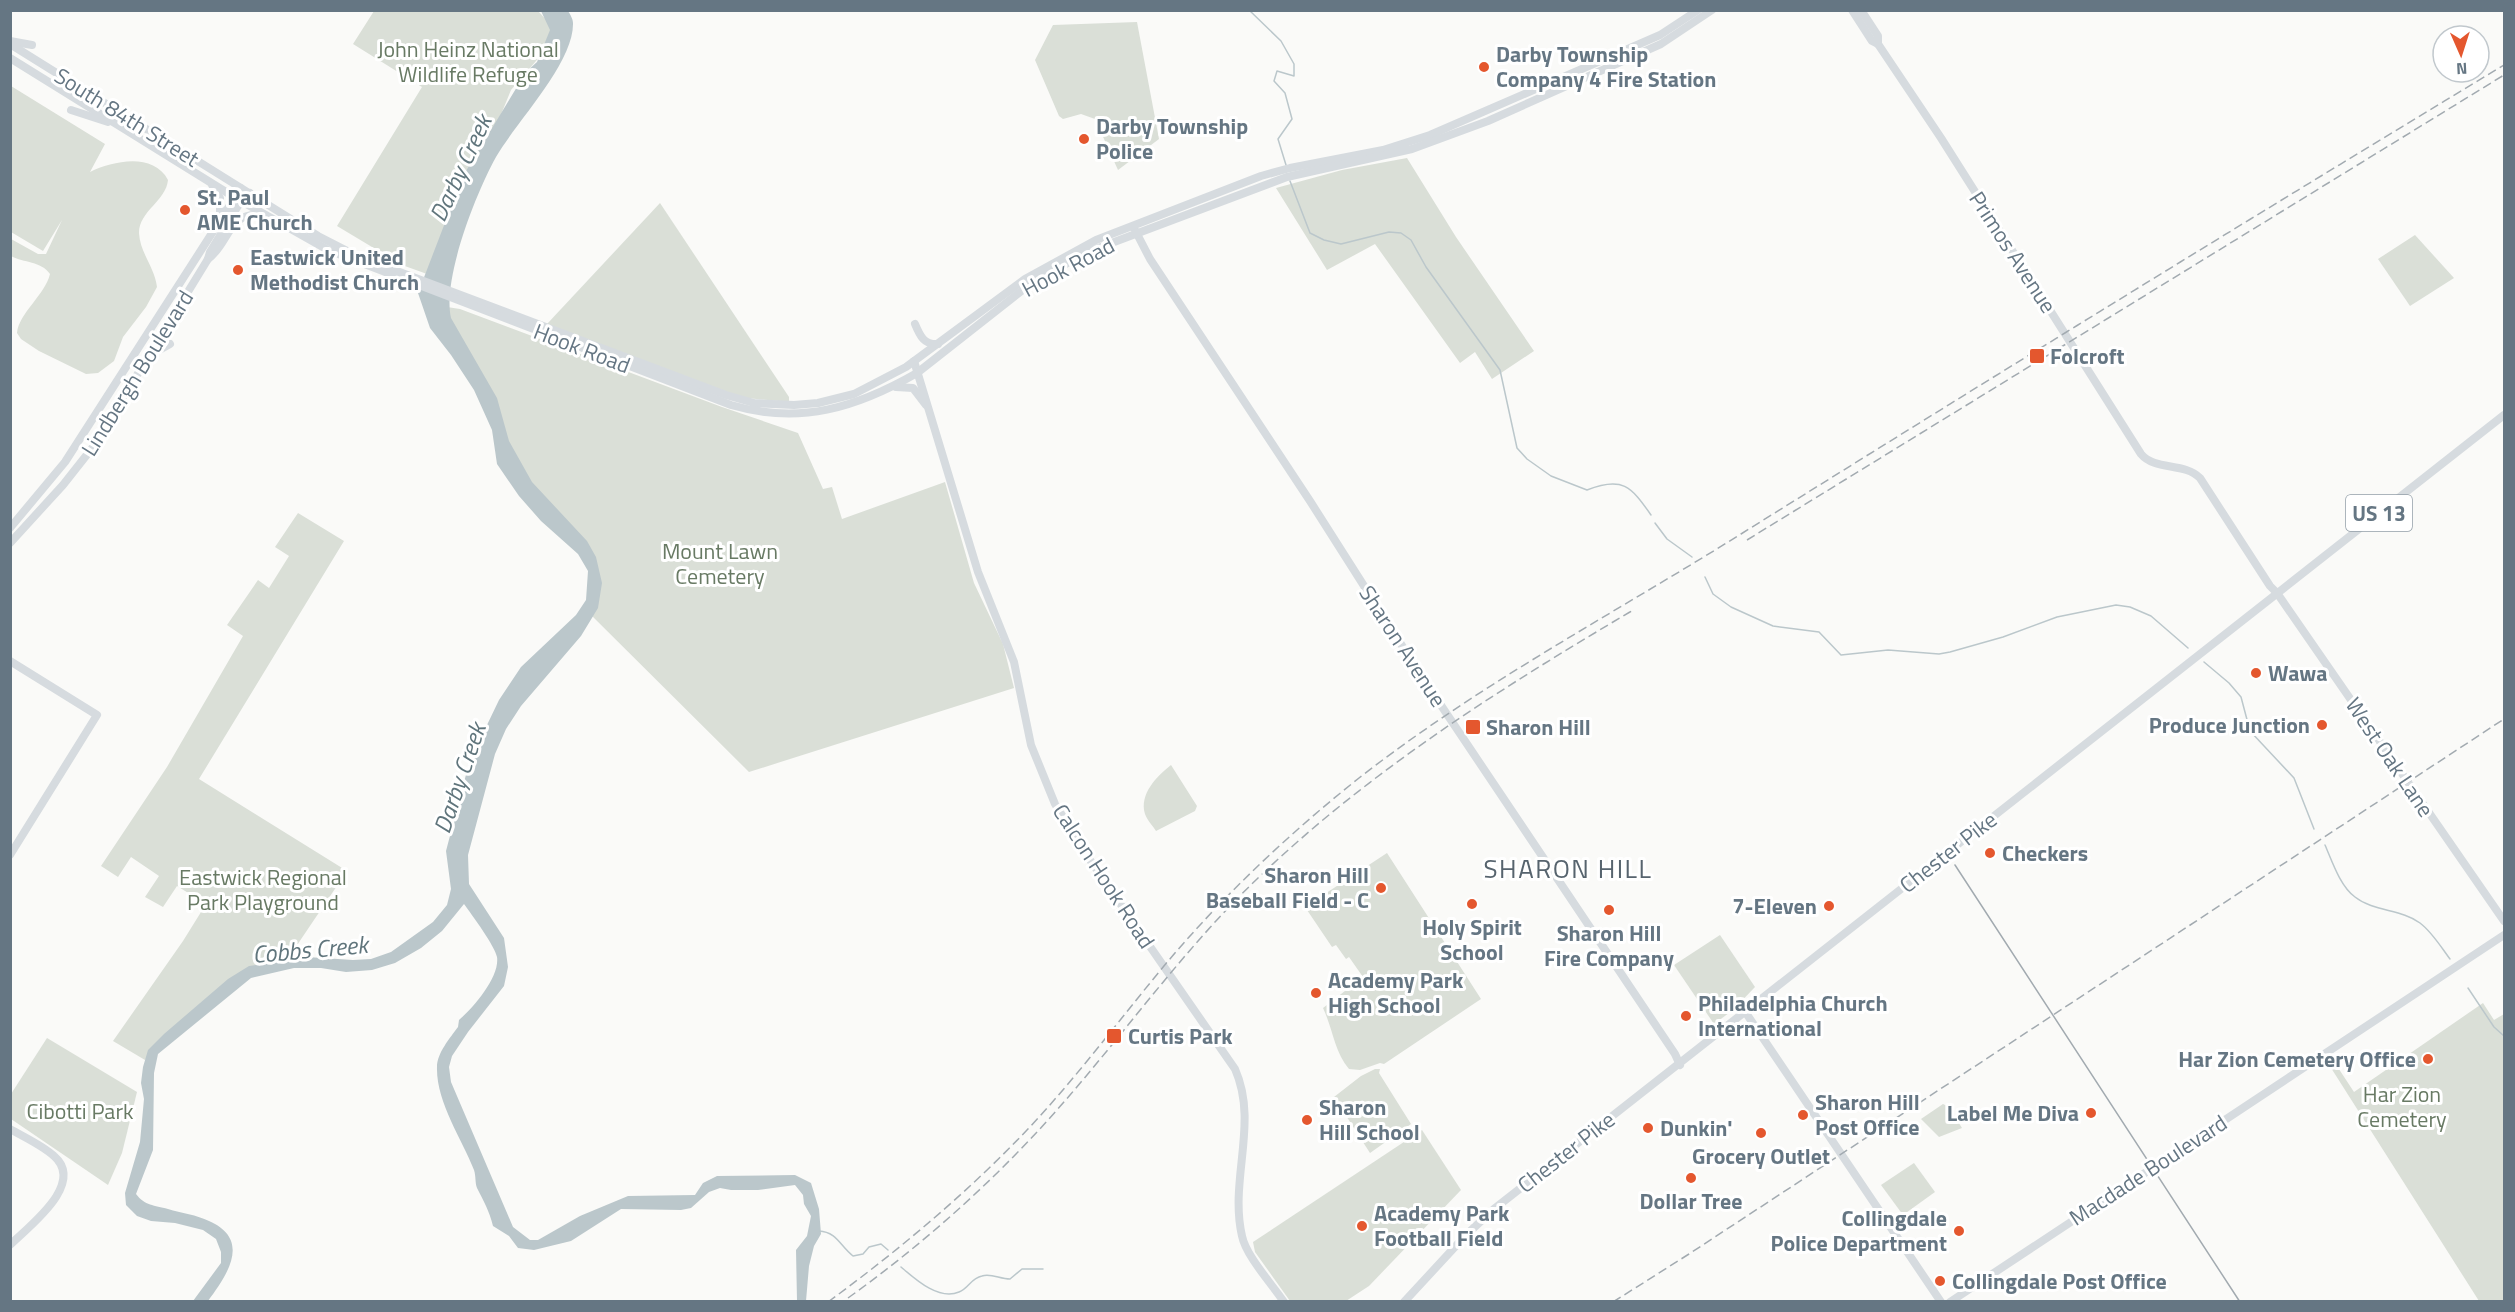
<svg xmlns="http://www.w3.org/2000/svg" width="2515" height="1312" font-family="'Titillium Web',sans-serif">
  <rect width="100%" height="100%" fill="#fafaf8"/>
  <g fill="#dadfd7">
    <path d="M374,11H538L553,27L542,54L511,90L495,129L462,180L427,274L402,265L337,226L422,87L353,44Z"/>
    <path d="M1137,22L1159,139L1118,170L1095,119L1081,114L1063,119L1059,116L1035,60L1053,25Z"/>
    <path d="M11,86L105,144L90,172C113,161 153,152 168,180C166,201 139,211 139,233C140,253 155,268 157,287L146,307L123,337L114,361L98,373L86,374L39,351L21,339L17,333C19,313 45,295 50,274C41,261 24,263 11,256V239L38,254H46L62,220L43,251L11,232Z"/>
    <path d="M1407,158L1456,237L1534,351L1492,379L1475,352L1460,363L1375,244L1327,270L1276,188L1342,170Z"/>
    <path d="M660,203L789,397V402L746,398L730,393L547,324Z"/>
    <path d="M2415,235L2454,278L2410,306L2378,259Z"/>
    <path d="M434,305L460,309L722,407L798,433L823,489L832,487L842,519L945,482L974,583L1003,644L1014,688L749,772L587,611L591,563L540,508Z"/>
    <path d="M298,513L344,541L199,779L347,871L285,963L242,971L145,1060L113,1041L183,941L206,904L177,886L163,907L145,897L159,876L131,857L118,877L101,866L167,767L243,636L227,625L258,580L269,588L289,556L275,547Z"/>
    <path d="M1171,765L1197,806L1195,811L1156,831C1153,826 1147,820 1145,814C1139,794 1157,776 1171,765Z"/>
    <path d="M1387,853L1481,999L1384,1064L1380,1063L1360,1070L1349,1069C1334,1051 1333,1029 1323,1008L1363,977L1349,957L1346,959L1336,945L1332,947L1305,907Z"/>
    <path d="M1720,935L1755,987L1733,1010L1714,1024L1674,965Z"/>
    <path d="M2483,1003L2494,1020L2504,1014V1301H2479L2326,1060L2331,1057L2354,1092Z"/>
    <path d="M47,1038L137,1092L122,1153L108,1185L11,1119V1094Z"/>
    <path d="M1375,1069H1380L1379,1073L1411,1124L1370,1153L1334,1097L1361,1076Z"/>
    <path d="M1943,1104L1949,1107L1962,1128L1939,1137L1921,1119Z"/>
    <path d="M1422,1130L1461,1190L1369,1286L1346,1301H1290L1255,1252L1253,1242Z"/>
    <path d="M1914,1163L1935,1192L1903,1215L1881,1185Z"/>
  </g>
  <path fill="#bbc7cb" d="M541,11H568C570,14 573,19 573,23C574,63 516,122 496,157C476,193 442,279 451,318L497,398L509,441L532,482L587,541L596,557L602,583L598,608L581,636L521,706L506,729L495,754L468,855L469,884L504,938L508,967L504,986L468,1032L452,1056L449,1067L451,1082L513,1227L530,1240H538L580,1216L628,1196L695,1195L703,1183L717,1176L795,1175L811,1183L819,1209L821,1234L814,1246L809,1266L806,1301H797L796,1250L807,1236L811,1216L804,1204L803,1195L795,1185L758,1190H731L720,1188L709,1192L691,1208L681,1210L621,1209L571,1241L534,1250L518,1248L509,1236L493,1226C489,1210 484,1202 477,1188C475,1183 476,1176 474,1170C462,1139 436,1102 437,1067C437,1053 450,1038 458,1027L459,1020C473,1008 500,977 497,957C495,946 472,915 464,904L442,931L421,948L395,963L372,970L346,972L321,968H294L251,978L158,1054L154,1073L153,1150L136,1194C145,1206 154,1205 168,1209C181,1213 197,1215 209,1221C252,1240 227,1275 208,1301H193L221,1263V1252L216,1239L203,1230L175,1223L151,1221L137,1216L126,1205L125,1193L140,1142L144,1099L141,1083L143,1067L148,1050L164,1034L228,979L249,966L307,957L353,960L371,959L391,952L433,922L447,905L451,889L446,851L468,767L487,725L499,700L521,667L576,615L586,600L588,571L578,554L541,521L519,496L497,464L492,430L474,390L451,355L430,328L418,293L463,176L526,72L537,62L550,30Z"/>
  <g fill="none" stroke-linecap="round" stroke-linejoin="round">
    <g stroke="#bbc7cb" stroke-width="1.5">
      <path d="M1249,10L1281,41L1294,64V76L1277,71L1274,81L1285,93L1292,119L1278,139L1286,165"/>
      <path d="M1290,181L1310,233L1324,240L1341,244L1389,232L1401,233L1411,240L1426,267L1500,370L1517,448L1527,459L1551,476L1587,490C1622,476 1631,486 1651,515"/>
      <path d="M1655,523L1667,539L1692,557"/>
      <path d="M1705,577L1713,594L1731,607L1773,626L1819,632L1841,655L1888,650L1939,654L1950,652L2003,637L2057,617L2116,605L2130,607L2151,616L2188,648"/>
      <path d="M2204,662L2229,683L2241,697L2250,731L2294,778L2314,829"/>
      <path d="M2325,845C2332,861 2340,886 2355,897C2374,912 2401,909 2420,923C2432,932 2441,947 2450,959"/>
      <path d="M2468,988L2494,1027L2504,1036"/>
      <path d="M819,1231C837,1232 840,1246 853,1256L863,1254L869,1247L881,1244L888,1250"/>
      <path d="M901,1267C915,1279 939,1301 959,1292C969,1288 971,1278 982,1276C991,1273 1000,1279 1010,1279L1022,1269H1043"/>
    </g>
    <g stroke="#d6dbdf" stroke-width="8">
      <path d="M1135,230L1150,259L1310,501L1420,674L1675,1054L1680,1065"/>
      <path d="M152,354L170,344"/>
      <path d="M914,361L978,572L1014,662L1031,745L1055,804L1090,860L1235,1069C1259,1123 1229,1180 1242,1236C1246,1256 1272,1284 1284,1302"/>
      <path d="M10,528L65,462L241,188"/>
      <path d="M10,543L63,485L93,447L208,259L210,252L238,206L250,193"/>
      <path d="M2277,593L2504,921"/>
      <path d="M10,661L97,715L10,855"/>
      <path d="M1746,1013L1941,1302"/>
      <path d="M10,1129C24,1137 42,1145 54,1156C86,1184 29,1226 10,1245"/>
    </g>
    <g stroke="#d6dbdf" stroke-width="8">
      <path d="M1852,10L1872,41L1878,44L1941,138L2141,454C2155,471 2184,462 2200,478L2270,586L2277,593"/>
      <path d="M1861,10L1878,36V44"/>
      <path d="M10,41L32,45"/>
      <path d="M10,44L318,236L357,256L726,395L754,403L794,405L818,403L854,394L906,367L1025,279L1096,240L1261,176L1290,168L1383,150L1430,135L1660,35L1698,10"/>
      <path d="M10,58L234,197L328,250L731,405C800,425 856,408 917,373L1029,285L1085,253L1287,177L1412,149L1488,121L1661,44L1712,10"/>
      <path d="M71,110L108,122"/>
      <path d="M212,185L220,198V219"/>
      <path d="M208,259C230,243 228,209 264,216"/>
      <path d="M915,324C920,336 924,345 938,344"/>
      <path d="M896,387L913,388L926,405"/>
      <path d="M1404,1302L1465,1236L1494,1209L2504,415"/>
      <path d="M1950,1302L2504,935"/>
    </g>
    <path stroke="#a2aab0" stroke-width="1.5" d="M1955,865L2240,1302"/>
    <g stroke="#a2aab0" stroke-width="1.5" stroke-dasharray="9 4.5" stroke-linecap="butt">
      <path d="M1747,540L2504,75"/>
      <path d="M848,1298C929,1240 1005,1171 1070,1095C1132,1023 1188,945 1257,879C1369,771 1501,688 1635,609"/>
      <path d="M828,1302C899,1250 967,1193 1027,1130C1078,1076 1122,1016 1169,960C1226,893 1291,832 1359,778C1478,685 1613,614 1741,534C1994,376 2249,219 2504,65"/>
      <path d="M1613,1302L1689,1254L2504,719"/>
    </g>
  </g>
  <g fill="#e4572e" stroke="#fff" stroke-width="2">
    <circle cx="1484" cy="67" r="6"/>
    <circle cx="1084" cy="139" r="6"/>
    <circle cx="185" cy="210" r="6"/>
    <circle cx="238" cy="270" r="6"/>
    <rect x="2029" y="348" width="16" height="16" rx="3"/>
    <circle cx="2256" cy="673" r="6"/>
    <circle cx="2322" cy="725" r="6"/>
    <rect x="1465" y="719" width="16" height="16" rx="3"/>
    <circle cx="1990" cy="853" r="6"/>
    <circle cx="1381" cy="888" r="6"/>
    <circle cx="1472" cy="904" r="6"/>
    <circle cx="1829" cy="906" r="6"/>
    <circle cx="1609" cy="910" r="6"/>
    <circle cx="1316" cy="993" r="6"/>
    <circle cx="1686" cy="1016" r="6"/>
    <rect x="1106" y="1028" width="16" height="16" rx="3"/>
    <circle cx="2428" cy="1059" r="6"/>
    <circle cx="2091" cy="1113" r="6"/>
    <circle cx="1803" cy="1115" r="6"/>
    <circle cx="1307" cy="1120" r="6"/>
    <circle cx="1648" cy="1128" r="6"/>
    <circle cx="1761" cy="1133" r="6"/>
    <circle cx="1691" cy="1178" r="6"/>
    <circle cx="1362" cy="1226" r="6"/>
    <circle cx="1959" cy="1231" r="6"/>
    <circle cx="1940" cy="1281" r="6"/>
  </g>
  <g text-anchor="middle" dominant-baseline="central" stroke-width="6" stroke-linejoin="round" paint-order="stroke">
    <rect fill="#fff" stroke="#939fa8" stroke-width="1.5" x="2346" y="495" width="66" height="36" rx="4.5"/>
    <g font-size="21" font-weight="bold" fill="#657683">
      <text x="2379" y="513">US 13</text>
    </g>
    <g font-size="22" fill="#687a64" stroke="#fff">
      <text x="468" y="49">John Heinz National<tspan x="468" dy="25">Wildlife Refuge</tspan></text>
      <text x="720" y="551">Mount Lawn<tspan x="720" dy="25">Cemetery</tspan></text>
      <text x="263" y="877">Eastwick Regional<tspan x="263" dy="25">Park Playground</tspan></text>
      <text x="2402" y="1094">Har Zion<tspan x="2402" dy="25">Cemetery</tspan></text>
      <text x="80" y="1111">Cibotti Park</text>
    </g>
    <g font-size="22" font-weight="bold" fill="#657683" stroke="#fff" text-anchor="start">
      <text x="1496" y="54">Darby Township<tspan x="1496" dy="25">Company 4 Fire Station</tspan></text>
      <text x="1096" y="126">Darby Township<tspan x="1096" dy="25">Police</tspan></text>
      <text x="197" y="197">St. Paul<tspan x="197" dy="25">AME Church</tspan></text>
      <text x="250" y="257">Eastwick United<tspan x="250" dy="25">Methodist Church</tspan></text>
      <text x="2050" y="356">Folcroft</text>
      <text x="2268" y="673">Wawa</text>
      <text x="2310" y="725" text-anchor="end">Produce Junction</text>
      <text x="1486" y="727">Sharon Hill</text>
      <text x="2002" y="853">Checkers</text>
      <text x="1369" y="875" text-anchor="end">Sharon Hill<tspan x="1369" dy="25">Baseball Field - C</tspan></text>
      <text x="1817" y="906" text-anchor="end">7-Eleven</text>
      <text x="1472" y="927" text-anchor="middle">Holy Spirit<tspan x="1472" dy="25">School</tspan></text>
      <text x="1609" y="933" text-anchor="middle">Sharon Hill<tspan x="1609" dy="25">Fire Company</tspan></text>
      <text x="1328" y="980">Academy Park<tspan x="1328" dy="25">High School</tspan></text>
      <text x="1698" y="1003">Philadelphia Church<tspan x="1698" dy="25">International</tspan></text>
      <text x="1128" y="1036">Curtis Park</text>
      <text x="2416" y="1059" text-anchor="end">Har Zion Cemetery Office</text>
      <text x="1815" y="1102">Sharon Hill<tspan x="1815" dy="25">Post Office</tspan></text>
      <text x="1319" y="1107">Sharon<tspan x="1319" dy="25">Hill School</tspan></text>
      <text x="2079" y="1113" text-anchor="end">Label Me Diva</text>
      <text x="1660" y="1128">Dunkin'</text>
      <text x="1761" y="1156" text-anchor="middle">Grocery Outlet</text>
      <text x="1691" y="1201" text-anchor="middle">Dollar Tree</text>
      <text x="1374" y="1213">Academy Park<tspan x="1374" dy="25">Football Field</tspan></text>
      <text x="1947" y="1218" text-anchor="end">Collingdale<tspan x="1947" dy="25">Police Department</tspan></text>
      <text x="1952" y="1281">Collingdale Post Office</text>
    </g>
    <g font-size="22" fill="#657683" stroke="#fff">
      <text transform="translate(127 117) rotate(32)">South 84th Street</text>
      <text transform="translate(2013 252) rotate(57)">Primos Avenue</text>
      <text transform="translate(1068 267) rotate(-28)">Hook Road</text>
      <text transform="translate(582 348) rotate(21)">Hook Road</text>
      <text transform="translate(137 373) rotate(-58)">Lindbergh Boulevard</text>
      <text transform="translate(1403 646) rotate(57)">Sharon Avenue</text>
      <text transform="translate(2390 757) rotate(56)">West Oak Lane</text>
      <text transform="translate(1948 852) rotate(-38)">Chester Pike</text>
      <text transform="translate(1104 876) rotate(57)">Calcon Hook Road</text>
      <text transform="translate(1566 1152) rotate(-38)">Chester Pike</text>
      <text transform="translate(2148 1170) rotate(-33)">Macdade Boulevard</text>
    </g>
    <g font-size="24" font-style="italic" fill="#60757c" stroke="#fff">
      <text transform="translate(460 168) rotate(-65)">Darby Creek</text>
      <text transform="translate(459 778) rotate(-71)">Darby Creek</text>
      <text transform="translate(310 949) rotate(-5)">Cobbs Creek</text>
    </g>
    <g font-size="26" letter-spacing="1.5" fill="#57646e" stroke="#fff">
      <text x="1568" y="868">SHARON HILL</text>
    </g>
  </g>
  <rect width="2515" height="1312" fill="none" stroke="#657683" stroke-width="24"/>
  <g transform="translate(2461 54) rotate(177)"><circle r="28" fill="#ffffff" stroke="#c1c8cd" stroke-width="1.5"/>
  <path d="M0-4.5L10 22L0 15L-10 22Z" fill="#e4572e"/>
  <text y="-9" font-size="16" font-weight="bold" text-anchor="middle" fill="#657683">N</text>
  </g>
</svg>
